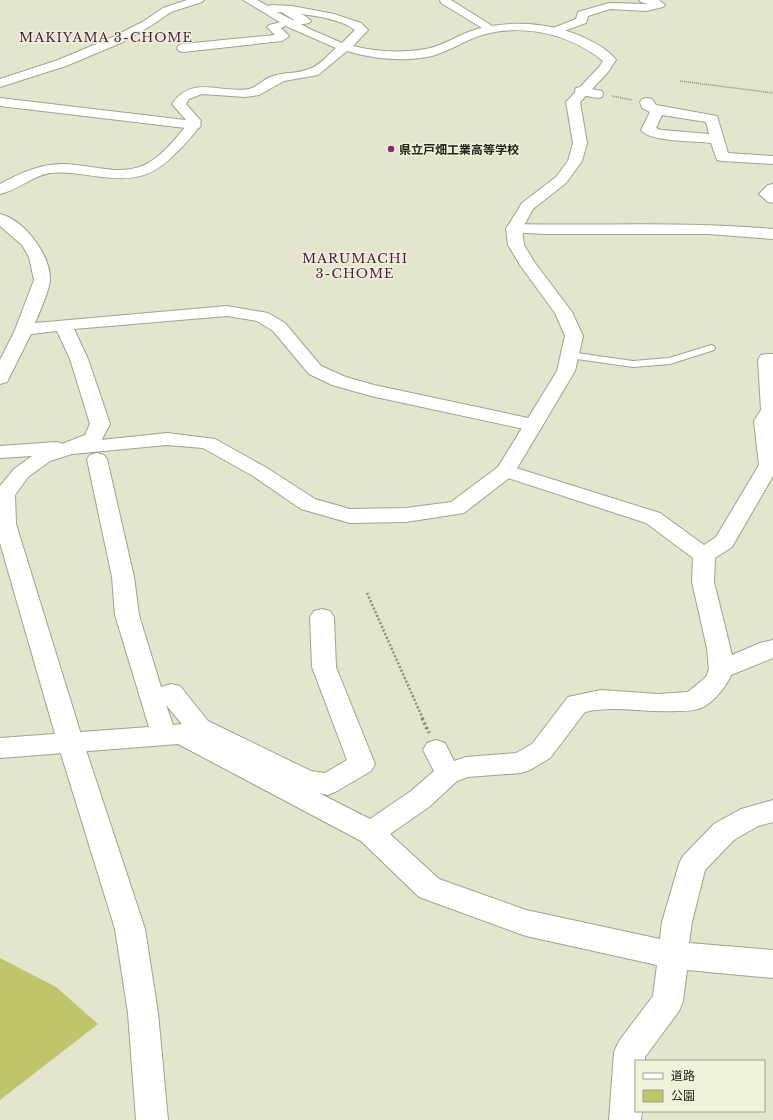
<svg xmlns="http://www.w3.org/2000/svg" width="773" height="1120" font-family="'Libre Baskerville','Noto Sans JP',serif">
  <rect width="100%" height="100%" fill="#e3e6cc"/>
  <path fill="#bec56b" d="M0,958L56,987L98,1024L0,1100Z"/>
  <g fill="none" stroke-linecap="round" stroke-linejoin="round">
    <defs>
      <path id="service" d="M711,345L714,346L715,348L714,350L670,364L633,367L570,358L565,355L570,352L633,361L669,358Z"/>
      <g id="minor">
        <path d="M187,0H204L202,2L171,12L152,25L123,42L66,66L0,87V79L58,60L115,36L144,21L163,8Z"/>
        <path d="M440,0H451L497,29L495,31H487L441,3Z"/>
        <path d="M639,0H659L665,5L663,7L646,11L610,9L588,16L586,23L556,34H548L546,32L548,30L576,19L578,12L609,3L648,4L641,2Z"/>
        <path d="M288,6L292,7C297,14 305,14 311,21L309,23L298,25L294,24L292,22L294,20L283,13L282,9L284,7Z"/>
        <path d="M281,22L285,23L287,25L281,28L289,36L282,41L183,52L179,51L177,48L179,45L183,44L275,35L267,27L269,25Z"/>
        <path d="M581,87L602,91L603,94L602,97L597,98L576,94L575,91L576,88Z"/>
        <path d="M0,98L194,121L199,122L201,125L199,128L194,129L0,106Z"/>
        <path d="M647,98L652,99L656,105L717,116L728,153L773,156V164L722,161L717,160L711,143C697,141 649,142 641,130L650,112L642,108L640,102L642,99ZM662,115L706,122L709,134L661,130L656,128Z"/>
        <path d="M773,184V203L768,202L759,194L768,185Z"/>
        <path d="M0,214C24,220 50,254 50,279C50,288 39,314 35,323L227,306L262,312L268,313L285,323L321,366L346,377L374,385L533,419L540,421L543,425L540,429L533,431L371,396L332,385L309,374L273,331L257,321L227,316L74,329L88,359L110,424L100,443L69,454L62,452L59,448L62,444L85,435L90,424L70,359L57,331L31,334L7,382L0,384V360L15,330L34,280L29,257L22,245L0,226Z"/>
        <path d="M514,224C600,226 687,221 773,229V239L708,234H546L508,232L506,229L508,226Z"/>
        <path d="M767,354H773V476L732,547L715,558L714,582L732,655L760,643L773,640V658L731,675C726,687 713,703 701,708C693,711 685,711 677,711C646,713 615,705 585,712L550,758L530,770L521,773L468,777L457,781L429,807L390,834L439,879L526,910L660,939L662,922L679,864L683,856L714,824L741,809L773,800V822L758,826L734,840L705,870L692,922L689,943L773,950V978L687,970L683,1001L679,1011L645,1057V1061H636V1111H642L641,1120H609L614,1052L619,1041L653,996L657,965L526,936L419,897L361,841L178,744L0,758V738L149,727L115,615L112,577L87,459L90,455L97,453L104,455L107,459L134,577L139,615L161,687L171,684L180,686L208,721L311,771L325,773L347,760L312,667L310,617L314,611L322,609L330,611L334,617L336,667L375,764L371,771L337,791L328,795L319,793L370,819L411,791L434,771L423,750L427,743L436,740L445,743L454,761L466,757L516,753L532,744L568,697L601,690L658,694L688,692L706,677L709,669L707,648L692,582L693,558L646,523L499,475L496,471L499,467L506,465L513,467L660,513L704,545L716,537L759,465L754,421L761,410L758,359L761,355ZM166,705L182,724L173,725Z"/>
      </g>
      <path id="tertiary" d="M243,0H257L268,6L272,5L292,6L334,14L361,23L368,30L353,46C375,52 403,53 426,49C444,46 459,34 477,29C516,19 559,23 595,43C602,47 611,53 616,60L608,72L580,102L587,143L582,161L566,183L533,209L522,229L524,245L535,263L572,312L583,336L575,371L513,475L464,513L406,522L350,523L301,509L253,476L203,448L167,445L72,454L50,461L28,477L15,495L16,524L83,741L145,929L158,1013L168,1120H136L128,1013L115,929L57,741L0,543V486L14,469L32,456L0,458V446L57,442L63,444L167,433L215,439L267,468L315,499L350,509L406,508L451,502L498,467L557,371L565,336L555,313L520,265L508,245L506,229L522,203L556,177L568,161L573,143L566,102L599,67L603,61C570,34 524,23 482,35C465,40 450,51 432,56C405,62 373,59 347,51L318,75L284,81L259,95L245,97L202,94L189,99L186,104L201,121L198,128C193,136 186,143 178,151C154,176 137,181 102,177C85,175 68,171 50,173C32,176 18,190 0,194V184C20,173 40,164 63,164C89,164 117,176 142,166C158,160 174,141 185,127L187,121L172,104C193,74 220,94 249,89C257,87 263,80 270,77C283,72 297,74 309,69C319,66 328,55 336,48L288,27ZM277,12C298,13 339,17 355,30L342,43L312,30Z"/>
    </defs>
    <use href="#service" stroke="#a0a289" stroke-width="2"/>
    <use href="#minor" stroke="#a0a289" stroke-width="2"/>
    <use href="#tertiary" stroke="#a0a289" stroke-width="2"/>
    <g stroke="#898c79" stroke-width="1.5" stroke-dasharray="1 1" stroke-linecap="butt">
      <path d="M680,81L773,93"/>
      <path d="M612,96L632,100"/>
    </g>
    <path stroke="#898c79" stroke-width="2.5" stroke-dasharray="2 2" stroke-linecap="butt" d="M367,593L423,719"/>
    <path stroke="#898c79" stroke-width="3.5" stroke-dasharray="2.5 2.5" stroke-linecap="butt" d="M422,718L429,733"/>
    <use href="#service" fill="#fff" fill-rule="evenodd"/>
    <use href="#minor" fill="#fff" fill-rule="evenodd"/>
    <use href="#tertiary" fill="#fff" fill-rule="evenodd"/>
  </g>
  <circle fill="#911d7d" stroke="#f0f3d9" stroke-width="1.5" cx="391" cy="149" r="4"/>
  <g text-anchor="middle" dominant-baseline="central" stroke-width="3" stroke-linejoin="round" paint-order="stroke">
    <g font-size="12" font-weight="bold" fill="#22231a" stroke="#f0f3d9" text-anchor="start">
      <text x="399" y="149">県立戸畑工業高等学校</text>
    </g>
    <g font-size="13" letter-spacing="1" fill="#521b47" stroke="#f0f3d9">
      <text x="106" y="37">MAKIYAMA 3-CHOME</text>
      <text x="355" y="258">MARUMACHI<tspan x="355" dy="15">3-CHOME</tspan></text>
    </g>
  </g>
  <rect x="635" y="1060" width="130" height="52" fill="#f0f3d9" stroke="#9ea08d"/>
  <rect x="643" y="1073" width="20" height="6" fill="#ffffff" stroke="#9ea08d"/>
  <text x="671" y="1080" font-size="12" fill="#22231a">道路</text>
  <rect x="643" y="1090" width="20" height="12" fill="#bec56b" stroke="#9ea08d"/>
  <text x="671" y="1100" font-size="12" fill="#22231a">公園</text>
</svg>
